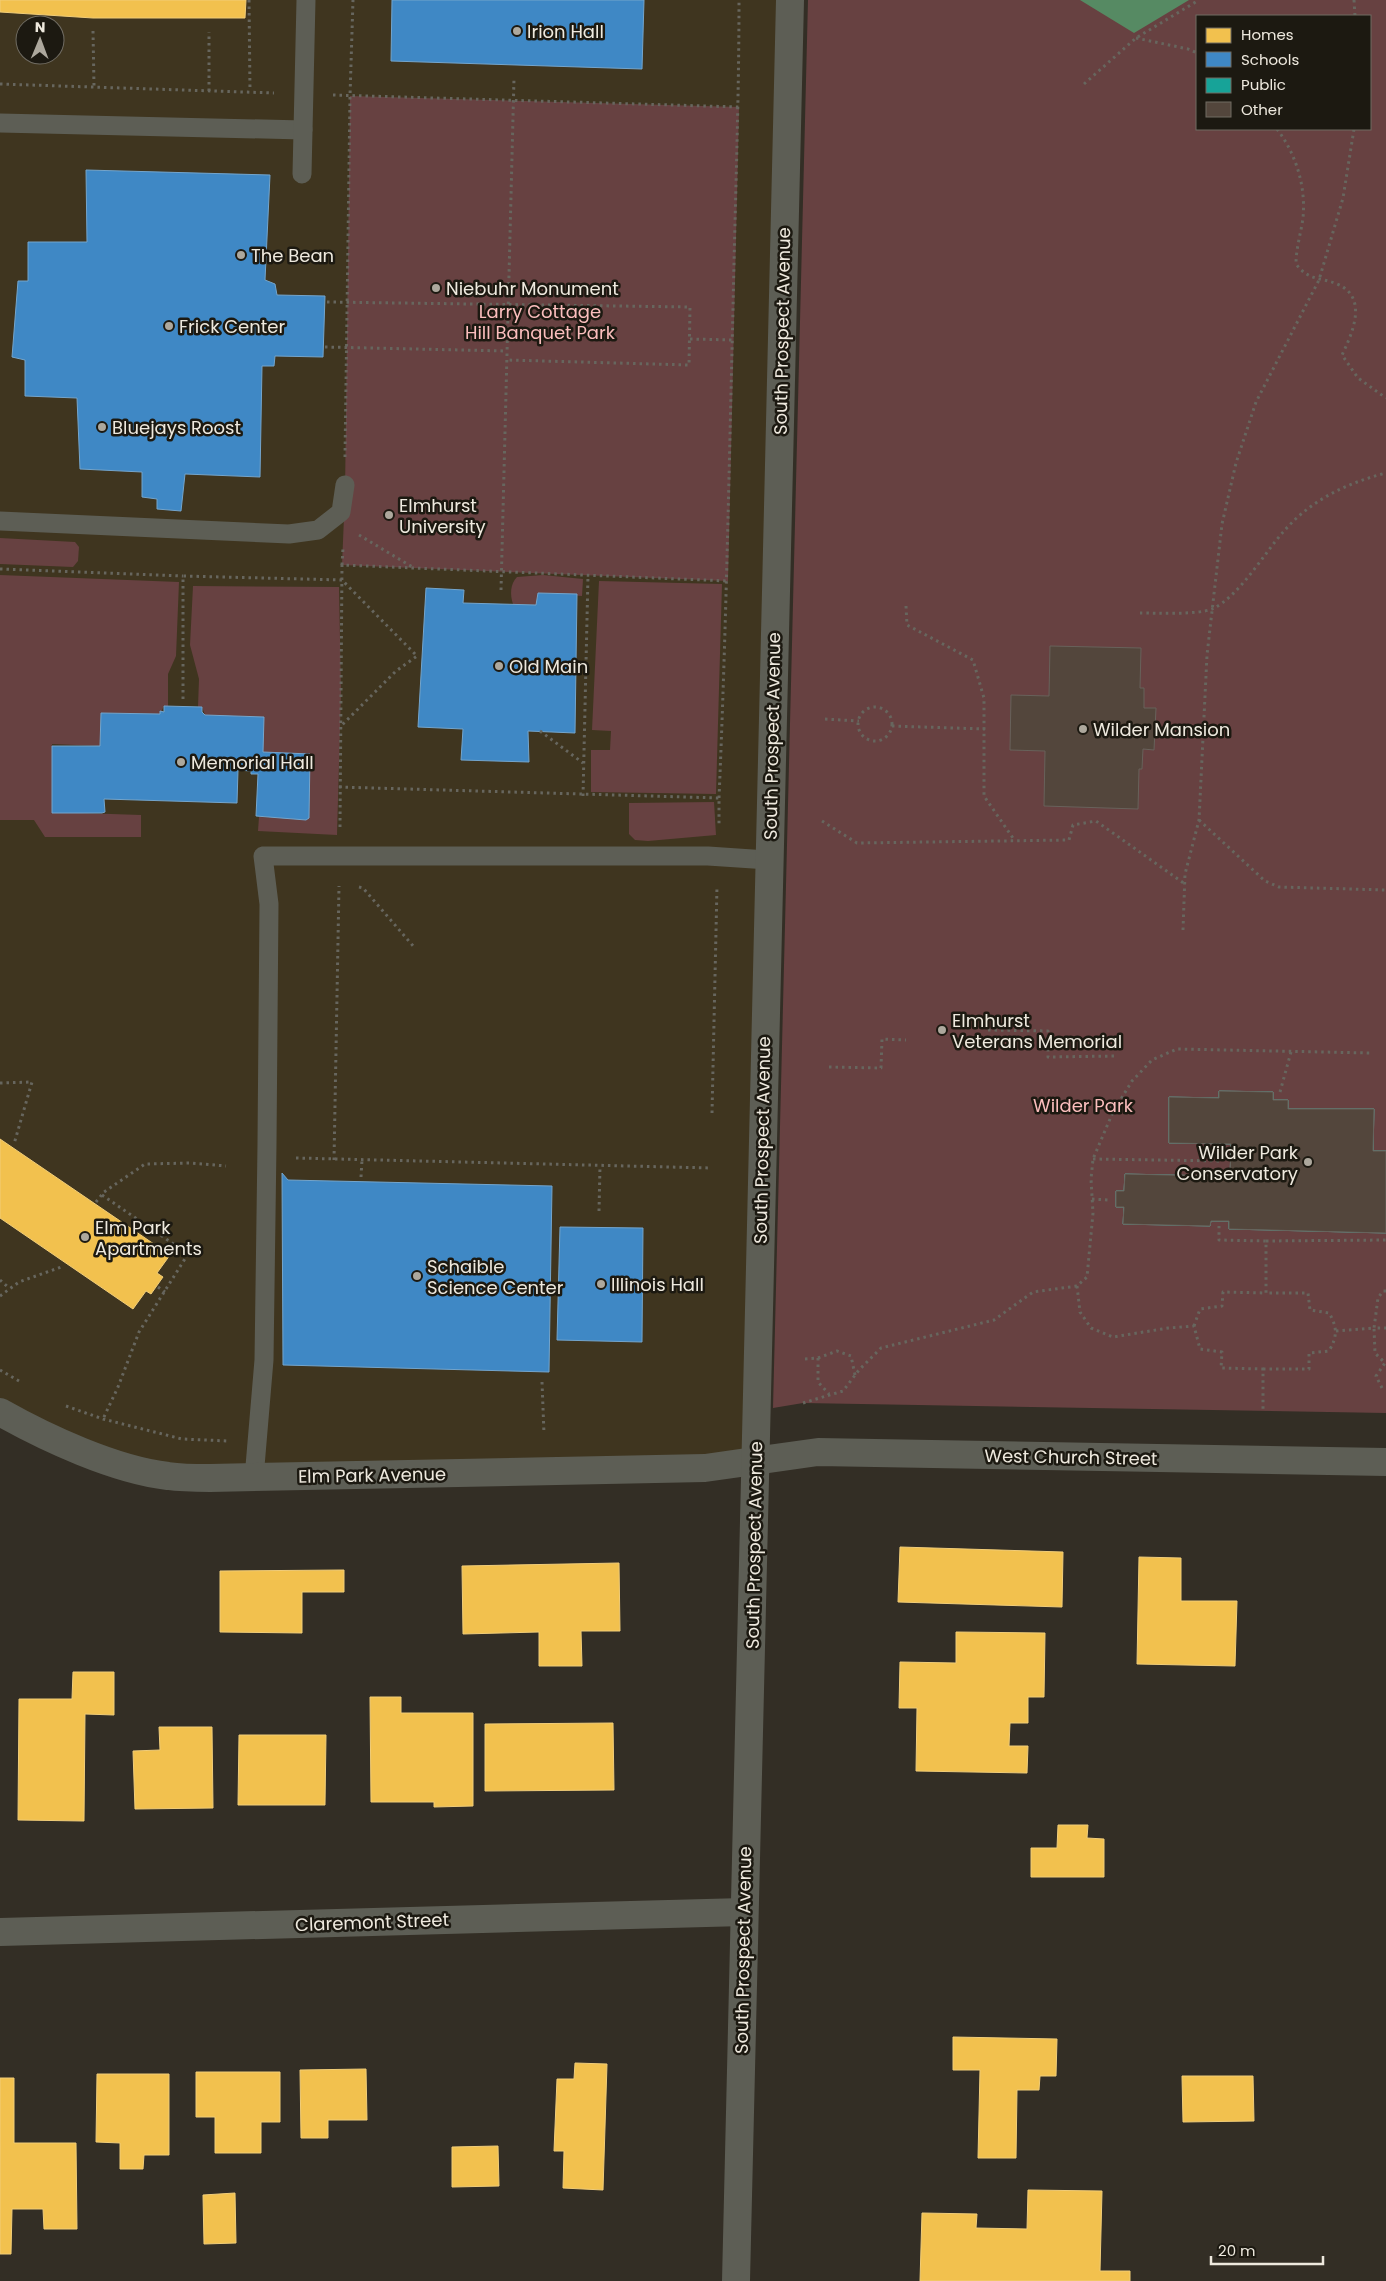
<svg xmlns="http://www.w3.org/2000/svg" width="1386" height="2281" font-family="Poppins,sans-serif">
  <rect width="100%" height="100%" fill="#332e25"/>
  <path fill="#3f351f" fill-rule="evenodd" d="M0,0H790L756,1461L167,1476L0,1411ZM25,25H55V55H25Z"/>
  <g fill="#674141" fill-rule="evenodd">
    <path d="M808,0H1386V1413L803,1403L773,1408ZM1197,16H1370V129H1197Z"/>
    <path d="M350,96L739,107L728,581L342,565L345,493Z"/>
    <path d="M0,538L75,542L79,547L78,561L73,567L0,564Z"/>
    <path d="M0,575L179,582L176,656L168,674V706H164L160,714L101,713L100,746L52,744V812L141,815V837H45L34,820H0Z"/>
    <path d="M543,575L583,579L582,596L538,593L536,605L513,604C510,595 510,584 517,577Z"/>
    <path d="M599,581L722,584L716,794L591,792V750H610L611,731L592,730Z"/>
    <path d="M193,586L339,587L341,692L337,835L258,831L259,817L309,818L263,752L205,715L202,707H198L199,679L190,645Z"/>
    <path d="M714,802L716,835L648,841L635,840L629,834V803Z"/>
  </g>
  <path fill="#568a63" d="M1080,0H1189L1134,33Z"/>
  <g fill="#f2c14e" stroke="#f1cd79">
    <path d="M0,0H246L245,18H93L0,12Z"/>
    <path d="M0,1139L170,1255L157,1273L163,1277L151,1294L146,1291L133,1309L0,1218Z"/>
    <path d="M900,1547L1063,1552L1062,1607L898,1602Z"/>
    <path d="M1139,1557L1181,1558V1601H1237L1235,1666L1137,1664Z"/>
    <path d="M619,1563L620,1631H581L582,1666H539V1632L463,1634L462,1566Z"/>
    <path d="M344,1570V1592H302V1633L220,1632V1571Z"/>
    <path d="M956,1632L1045,1633L1044,1697H1028V1723H1010L1009,1746H1028L1027,1773L916,1771L917,1708H899L900,1662L956,1663Z"/>
    <path d="M73,1672H114V1715L85,1714L84,1821L18,1820L19,1699H72Z"/>
    <path d="M370,1697H401V1713H473V1806L434,1807V1802H371Z"/>
    <path d="M613,1723L614,1790L485,1791V1724Z"/>
    <path d="M159,1727H212L213,1808L135,1809L133,1751L160,1750Z"/>
    <path d="M239,1735H326L325,1805H238Z"/>
    <path d="M1058,1825H1088L1087,1838L1104,1839V1877H1031V1848H1057Z"/>
    <path d="M953,2037L1057,2039L1056,2076H1040L1039,2090H1017L1016,2158H978L980,2070H953Z"/>
    <path d="M575,2063L607,2064L603,2190L563,2188L564,2151H554L557,2079H574Z"/>
    <path d="M366,2069L367,2120H328V2138H301L300,2070Z"/>
    <path d="M196,2072H280V2122H261V2153H215V2117H196Z"/>
    <path d="M97,2074H169V2155H144L143,2169H120V2143L96,2142Z"/>
    <path d="M1182,2076H1253L1254,2121L1183,2122Z"/>
    <path d="M0,2078H14V2143H76L77,2229H44L43,2209H12L11,2254H0Z"/>
    <path d="M498,2146L499,2186L452,2187V2147Z"/>
    <path d="M1028,2190L1102,2191L1100,2271H1130V2281H920L922,2213L977,2214L976,2228L1027,2229Z"/>
    <path d="M235,2193L236,2243L204,2244L203,2195Z"/>
  </g>
  <g fill="#3f88c5" stroke="#74a5cc">
    <path d="M392,0H644L642,69L391,61Z"/>
    <path d="M86,170L270,175L265,280L275,284L277,295L325,296L323,357L275,356L274,366H262L260,477L185,474L181,511L157,509V499L142,497V472L80,469L77,398L25,396V360L12,357L18,281H28V242H87Z"/>
    <path d="M426,588L464,590L463,603L536,605L538,593L577,594L575,733L528,731L529,762L461,760L463,729L418,727Z"/>
    <path d="M164,706L202,707V712L205,715L264,717L263,752L310,754L309,818L306,820L256,816L258,774H251V771L238,770L237,803L104,799L105,812L102,813H52V746H100L101,713L160,714V711L164,712Z"/>
    <path d="M282,1173L288,1180L552,1186L549,1372L283,1365Z"/>
    <path d="M560,1227L643,1228L642,1342L557,1340Z"/>
  </g>
  <path fill="#17a398" stroke="#58b8ad" d="M1219,1091L1273,1092V1100H1288V1109H1374L1373,1151H1386V1233L1229,1229V1221H1211L1210,1226L1123,1224L1124,1207H1116V1191H1124L1125,1174L1212,1176V1179H1230L1231,1144L1169,1143V1097L1219,1098Z"/>
  <g fill="#53463c" stroke="#68625b">
    <path d="M1050,646L1141,648L1140,688H1144V708H1156L1154,750L1143,749L1142,769H1139L1138,809L1044,806L1045,751L1010,750L1011,695L1049,696Z"/>
    <path d="M1219,1091L1273,1092V1100H1288V1109H1374L1373,1151H1386V1233L1229,1229V1221H1211L1210,1226L1123,1224L1124,1207H1116V1191H1124L1125,1174L1212,1176V1179H1230L1231,1144L1169,1143V1097L1219,1098Z"/>
  </g>
  <g fill="none" stroke-linecap="round" stroke-linejoin="round">
    <g stroke="#67665e" stroke-width="3" stroke-dasharray="2.5 4" stroke-linecap="butt">
      <path d="M249,0L250,91"/>
      <path d="M1354,0L1355,16"/>
      <path d="M93,31L94,86"/>
      <path d="M1136,38L1188,49L1197,53"/>
      <path d="M0,84L274,93"/>
      <path d="M1084,84L1136,38L1199,0"/>
      <path d="M209,91V32"/>
      <path d="M333,95L739,107"/>
      <path d="M1277,129C1296,154 1306,186 1303,218C1301,233 1296,248 1296,264C1309,281 1320,277 1337,284C1369,297 1352,334 1342,355L1358,378L1386,398"/>
      <path d="M327,302L690,307L689,365L507,360"/>
      <path d="M690,339L732,340"/>
      <path d="M325,347L507,351"/>
      <path d="M345,457L350,96L353,0"/>
      <path d="M359,535L414,568"/>
      <path d="M342,565L343,548"/>
      <path d="M0,569L183,576"/>
      <path d="M501,590L514,78"/>
      <path d="M906,606L907,625L973,660L984,698V796L1015,841"/>
      <path d="M1140,613C1157,613 1197,615 1212,609C1239,597 1265,552 1284,531C1311,500 1347,483 1386,473"/>
      <path d="M183,699V576L342,580L417,656L396,671L341,726"/>
      <circle cx="875" cy="724" r="17"/>
      <path d="M825,719L859,721"/>
      <path d="M892,726L985,729"/>
      <path d="M540,731L583,763"/>
      <path d="M1165,732H1204"/>
      <path d="M339,787L719,798V827"/>
      <path d="M583,796L588,575"/>
      <path d="M719,798C726,635 729,472 733,309C735,206 739,103 739,0"/>
      <path d="M1199,820L1265,881L1279,887L1386,890"/>
      <path d="M822,821L857,843L1069,840L1073,825L1096,821L1185,884"/>
      <path d="M340,827L342,565L728,581"/>
      <path d="M359,887L363,888L414,947"/>
      <path d="M1183,930L1185,874L1199,820L1207,655L1222,524L1236,463L1256,402L1319,280L1343,198L1354,129"/>
      <path d="M988,1030L1048,1031V1057L1117,1056"/>
      <path d="M829,1067L881,1068L882,1039L906,1040"/>
      <path d="M0,1083L32,1082L14,1144"/>
      <path d="M1280,1092L1291,1052"/>
      <path d="M712,1113L717,886"/>
      <path d="M296,1158L711,1168"/>
      <path d="M1093,1159L1222,1161"/>
      <path d="M334,1160L339,886"/>
      <path d="M361,1177L362,1160"/>
      <path d="M102,1195L188,1254L139,1332L118,1387L103,1419"/>
      <path d="M1092,1199L1109,1200"/>
      <path d="M96,1202L104,1192L145,1164L191,1163L226,1166"/>
      <path d="M599,1211L600,1166"/>
      <path d="M1266,1241L1386,1240"/>
      <path d="M0,1280L9,1288"/>
      <path d="M1077,1286L1080,1312L1091,1328L1113,1337L1168,1328L1194,1326L1200,1349L1222,1352L1221,1368L1263,1369V1412"/>
      <path d="M158,1287L165,1292"/>
      <path d="M1386,1291H1383L1378,1298L1374,1328H1386"/>
      <path d="M0,1296L19,1282L64,1266"/>
      <path d="M1194,1326L1200,1309L1222,1306L1223,1292L1266,1293V1241L1219,1240V1226"/>
      <path d="M1336,1331L1374,1328L1375,1353L1385,1363L1376,1376L1382,1388H1386"/>
      <path d="M818,1358L837,1351L851,1356L855,1375"/>
      <path d="M805,1359L818,1358V1382L829,1394"/>
      <path d="M1263,1369H1309V1353L1329,1351C1337,1337 1338,1328 1329,1313L1310,1310L1308,1293H1266"/>
      <path d="M0,1370L19,1381"/>
      <path d="M542,1382L544,1434"/>
      <path d="M803,1403L843,1391L859,1370L881,1348L994,1320L1033,1292L1077,1286L1087,1277L1093,1213L1091,1179L1093,1159L1113,1112L1132,1081L1152,1060L1177,1049L1371,1053"/>
      <path d="M66,1406L103,1419L182,1439L228,1441"/>
    </g>
    <g stroke="#5d5e55" stroke-width="19">
      <path d="M0,123L303,130"/>
      <path d="M302,174L306,0"/>
      <path d="M0,521L289,534L318,530L341,512L345,485"/>
      <path d="M254,1478L264,1360L267,1144L269,904L263,856H708L769,860"/>
    </g>
    <g stroke="#5d5e55" stroke-width="28">
      <path d="M0,1412C46,1438 115,1470 168,1476C182,1478 196,1478 210,1478L705,1468L818,1452L1386,1462"/>
      <path d="M0,1932L744,1912"/>
      <path d="M736,2281L790,0"/>
    </g>
  </g>
  <g fill="#ada89d" stroke="#1c1911" stroke-width="2">
    <circle cx="517" cy="31" r="5"/>
    <circle cx="241" cy="255" r="5"/>
    <circle cx="436" cy="288" r="5"/>
    <circle cx="169" cy="326" r="5"/>
    <circle cx="102" cy="427" r="5"/>
    <circle cx="389" cy="515" r="5"/>
    <circle cx="499" cy="666" r="5"/>
    <circle cx="1083" cy="729" r="5"/>
    <circle cx="181" cy="762" r="5"/>
    <circle cx="942" cy="1030" r="5"/>
    <circle cx="1308" cy="1162" r="5"/>
    <circle cx="85" cy="1237" r="5"/>
    <circle cx="417" cy="1276" r="5"/>
    <circle cx="601" cy="1284" r="5"/>
  </g>
  <g text-anchor="middle" dominant-baseline="central" stroke-width="5" stroke-linejoin="round" paint-order="stroke">
    <g font-size="18" fill="#eee9de" stroke="#1c1911" text-anchor="start">
      <text x="527" y="31">Irion Hall</text>
      <text x="251" y="255">The Bean</text>
      <text x="446" y="288">Niebuhr Monument</text>
      <text x="179" y="326">Frick Center</text>
      <text x="112" y="427">Bluejays Roost</text>
      <text x="399" y="505">Elmhurst<tspan x="399" dy="21">University</tspan></text>
      <text x="509" y="666">Old Main</text>
      <text x="1093" y="729">Wilder Mansion</text>
      <text x="191" y="762">Memorial Hall</text>
      <text x="952" y="1020">Elmhurst<tspan x="952" dy="21">Veterans Memorial</tspan></text>
      <text x="1298" y="1152" text-anchor="end">Wilder Park<tspan x="1298" dy="21">Conservatory</tspan></text>
      <text x="95" y="1227">Elm Park<tspan x="95" dy="21">Apartments</tspan></text>
      <text x="427" y="1266">Schaible<tspan x="427" dy="21">Science Center</tspan></text>
      <text x="611" y="1284">Illinois Hall</text>
    </g>
    <g font-size="18" fill="#fbbebd" stroke="#1c1911">
      <text x="540" y="311">Larry Cottage<tspan x="540" dy="21">Hill Banquet Park</tspan></text>
      <text x="1083" y="1105">Wilder Park</text>
    </g>
    <g font-size="18" fill="#eee9de" stroke="#1c1911">
      <text transform="translate(782 331) rotate(-89)">South Prospect Avenue</text>
      <text transform="translate(772 736) rotate(-89)">South Prospect Avenue</text>
      <text transform="translate(762 1140) rotate(-89)">South Prospect Avenue</text>
      <text transform="translate(1071 1457) rotate(1)">West Church Street</text>
      <text transform="translate(372 1475) rotate(-1)">Elm Park Avenue</text>
      <text transform="translate(754 1545) rotate(-89)">South Prospect Avenue</text>
      <text transform="translate(372 1922) rotate(-2)">Claremont Street</text>
      <text transform="translate(743 1950) rotate(-89)">South Prospect Avenue</text>
    </g>
  </g>
  <rect x="1196" y="15" width="175" height="115" fill="#1c1911" stroke="#706c63"/>
  <rect x="1206" y="28" width="25" height="15" fill="#f2c14e" stroke="#706c63"/>
  <text x="1241" y="40" font-size="15" fill="#eee9de">Homes</text>
  <rect x="1206" y="52" width="25" height="15" fill="#3f88c5" stroke="#706c63"/>
  <text x="1241" y="65" font-size="15" fill="#eee9de">Schools</text>
  <rect x="1206" y="78" width="25" height="15" fill="#17a398" stroke="#706c63"/>
  <text x="1241" y="90" font-size="15" fill="#eee9de">Public</text>
  <rect x="1206" y="102" width="25" height="15" fill="#53463c" stroke="#706c63"/>
  <text x="1241" y="115" font-size="15" fill="#eee9de">Other</text>
  <g transform="translate(40 40) rotate(1)"><circle r="24" fill="#1c1911" stroke="#706c63"/>
  <path d="M0-4L9 19L0 12L-9 19Z" fill="#ada89d"/>
  <text y="-8" font-size="14" font-weight="bold" text-anchor="middle" fill="#eee9de">N</text>
  </g>
  <path d="M1211 2256v8h112v-8" fill="none" stroke="#eee9de" stroke-width="2.5"/>
  <text x="1218" y="2256" font-size="15" fill="#eee9de" stroke="#1c1911" stroke-width="4" paint-order="stroke">20 m</text>
</svg>
